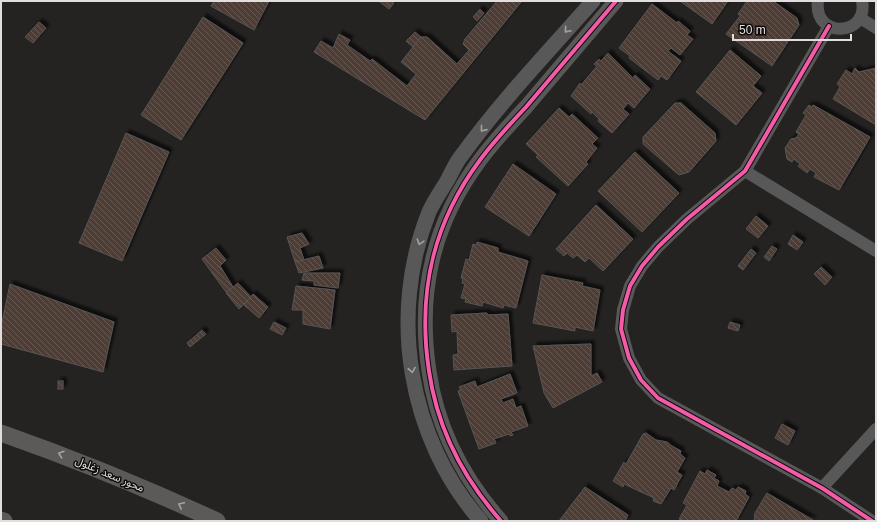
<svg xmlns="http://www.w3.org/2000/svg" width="877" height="522" font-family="Helvetica,'Noto Sans Arabic',sans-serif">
  <defs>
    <pattern id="building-back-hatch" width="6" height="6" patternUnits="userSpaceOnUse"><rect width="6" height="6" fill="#4d3c35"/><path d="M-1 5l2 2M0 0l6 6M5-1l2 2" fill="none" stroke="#665852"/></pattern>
    <filter id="shadow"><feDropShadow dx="3.5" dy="-3.5" stdDeviation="1" flood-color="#0009"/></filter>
  </defs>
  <rect width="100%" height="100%" fill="#252322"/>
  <g fill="url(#building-back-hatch)" stroke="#575554" filter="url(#shadow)">
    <path d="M214,1H269L254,30L211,6Z"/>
    <path d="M381,1H391L394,3L389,9L380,2Z"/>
    <path d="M497,1H522L425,120L314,52L321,41L333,48L339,34L350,40L347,45L370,61L372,59L407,86L416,74L401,62L421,37H427L457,64L469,50L463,44L465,39Z"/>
    <path d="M680,1H728L712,24Z"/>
    <path d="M747,1H773L797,18L799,25L772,66L726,34L740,16L738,14Z"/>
    <path d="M652,4L677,23L678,21L690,31L687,35L693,39L680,55L671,48L668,51L681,61L667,80L661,76L658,80L629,58L630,56L619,48Z"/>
    <path d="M480,9L484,13L477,21L473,17Z"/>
    <path d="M203,17L243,43L181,140L141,115Z"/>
    <path d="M39,22L46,28L33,43L25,37Z"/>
    <path d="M415,32L421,37L413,47L406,41Z"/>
    <path d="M730,50L761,76L753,86L762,93L736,125L696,92Z"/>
    <path d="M608,53L633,78L635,75L650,89L634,108L628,103L623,109L629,114L612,133L598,121L599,119L592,112L591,114L571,96L580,83L581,85L597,66L594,64L599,59L601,61Z"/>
    <path d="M855,68L859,72L876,68V125L833,99L840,87L837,84L846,70L852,74Z"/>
    <path d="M675,103H681L715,133L716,141L689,172L679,175L643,144V137Z"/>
    <path d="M809,105L812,107L813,105L870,137L839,190L814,177L816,173L810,169L807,173L798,166L800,164L794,159L792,162L787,159L785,148L791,139L796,138L799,134L796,132L806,115L803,113Z"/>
    <path d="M559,108L569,117L572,114L598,138L592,144L597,148L586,162L588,164L568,186L536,157L538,155L526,144Z"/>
    <path d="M126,133L169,152L122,261L79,243Z"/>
    <path d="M635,152L679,193L642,232L598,191Z"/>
    <path d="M513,164L556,194L529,236L485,207Z"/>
    <path d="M596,205L633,239L603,271L589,258L585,262L577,255L573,258L567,253L564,256L556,249Z"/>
    <path d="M756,216L768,226L758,238L746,229Z"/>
    <path d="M302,233L309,244L300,248L304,260L295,262L287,237Z"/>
    <path d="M793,235L803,242L797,250L788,244Z"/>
    <path d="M477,242L498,248V252L528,261L516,308L504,305L503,308L483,302L482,306L465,302L466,299L461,298L465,284L462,283L463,279L461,278L466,259L469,260L473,244L476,245Z"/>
    <path d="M772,246L777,249L769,261L764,257Z"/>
    <path d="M216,248L226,260L220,266L233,287L226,292L202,259Z"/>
    <path d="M751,249L756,253L743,270L738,266Z"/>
    <path d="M319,256L323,268L299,273L295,262Z"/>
    <path d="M821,267L832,277L825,285L814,274Z"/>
    <path d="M304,273H340L338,288L314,285V281L302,280Z"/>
    <path d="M542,275L583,283L582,286L600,290L593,331L575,327V331L533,323Z"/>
    <path d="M238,283L251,297L239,309L226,293Z"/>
    <path d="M10,284L114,322L103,372L1,344V327Z"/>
    <path d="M296,286L335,290L330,329L303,324V310H292Z"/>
    <path d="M253,294L268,307L259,318L244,305Z"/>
    <path d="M487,313V315L508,314L512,366L454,370L453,355L458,354L457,331L452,332L451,315Z"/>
    <path d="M274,322L286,328L282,335L270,329Z"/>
    <path d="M730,322L740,325L738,331L728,328Z"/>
    <path d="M202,330L206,334L190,347L187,343Z"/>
    <path d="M591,344V376L597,373L602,382L553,408L544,393L533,346Z"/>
    <path d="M510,374L517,393L501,399L503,403L513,399L516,408L521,406L528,426L511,432L513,435L510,436L509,434L494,439L496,443L479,449L458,391L461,390L459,387L475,381L477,387Z"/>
    <rect x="58" y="381" width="5" height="8"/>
    <path d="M782,424L795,431L788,445L775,438Z"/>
    <path d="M646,433L656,440L667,442L672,446L681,451L680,454L685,458L677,472L682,475L674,490L671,488L661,504L653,501L654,498L624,484L623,487L613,481L624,462L626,464L643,434Z"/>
    <path d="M707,470L716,475L714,478L719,481L717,486L729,492L732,488L736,490L738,487L746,491L745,494L749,497L736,521H683L679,519L687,505L683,503L700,471L705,474Z"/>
    <path d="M585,487L628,515L625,521H559Z"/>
    <path d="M767,493L813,520L754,521L755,513Z"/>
  </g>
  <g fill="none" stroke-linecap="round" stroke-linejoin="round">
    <g stroke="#595858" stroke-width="12">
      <path d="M818,1C813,39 869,37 862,1"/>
      <path d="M860,18L876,28"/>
      <path d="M829,26L745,171L687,219L658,247L642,266L630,286L623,310L621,329L629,358L641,380L658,398L822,488L872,521"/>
      <path d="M745,171L876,251"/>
      <path d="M822,488L876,429"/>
    </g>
    <g stroke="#595858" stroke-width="15">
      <path d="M481,521C408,438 388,314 429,212C434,201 441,191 447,181C452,172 456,162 462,155C501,101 549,51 593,1"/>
      <path d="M501,521C463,478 437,427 429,371C417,292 433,223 480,160C494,141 510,124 526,107C556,72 586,36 616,1"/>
    </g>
    <g stroke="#5c5a59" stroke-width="17">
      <path d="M1,433C75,459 146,488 217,521"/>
      <path d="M1,520L4,521"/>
    </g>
    <defs>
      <g id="cycleway">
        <path d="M829,26L745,171L687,219L658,247L642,266L630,286L623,310L621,329L629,358L641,380L658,398L822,488L872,521"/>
        <path d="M501,521C463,478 437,427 429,371C417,292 433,223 480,160C494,141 510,124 526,107C556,72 586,36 616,1"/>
      </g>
    </defs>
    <use href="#cycleway" stroke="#0e0c0b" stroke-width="6"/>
    <use href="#cycleway" stroke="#f35aa7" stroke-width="4"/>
  </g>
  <defs><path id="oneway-chevron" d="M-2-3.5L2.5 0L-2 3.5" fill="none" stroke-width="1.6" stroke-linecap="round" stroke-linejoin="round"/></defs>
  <g stroke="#a4a2a1">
    <use href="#oneway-chevron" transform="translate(567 30) rotate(131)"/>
    <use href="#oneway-chevron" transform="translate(483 129) rotate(129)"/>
    <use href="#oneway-chevron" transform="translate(420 242) rotate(107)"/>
    <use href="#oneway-chevron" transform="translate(412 370) rotate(81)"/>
  </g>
  <g stroke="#a5a3a2">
    <use href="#oneway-chevron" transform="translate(61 454) rotate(-161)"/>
    <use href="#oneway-chevron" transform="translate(181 505) rotate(-155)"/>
  </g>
  <g text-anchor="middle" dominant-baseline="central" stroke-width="3" stroke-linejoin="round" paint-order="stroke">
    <g font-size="11" fill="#e1dedd" stroke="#0e0c0b">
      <text transform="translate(110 474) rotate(23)">محور سعد زغلول</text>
    </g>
  </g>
  <rect width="877" height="522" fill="none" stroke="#e1dedd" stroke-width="4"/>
  <path d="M733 34v6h118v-6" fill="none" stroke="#e1dedd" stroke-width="2"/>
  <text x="739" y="34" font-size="12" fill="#e1dedd" stroke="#0e0c0b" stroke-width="3" paint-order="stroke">50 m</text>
</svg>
